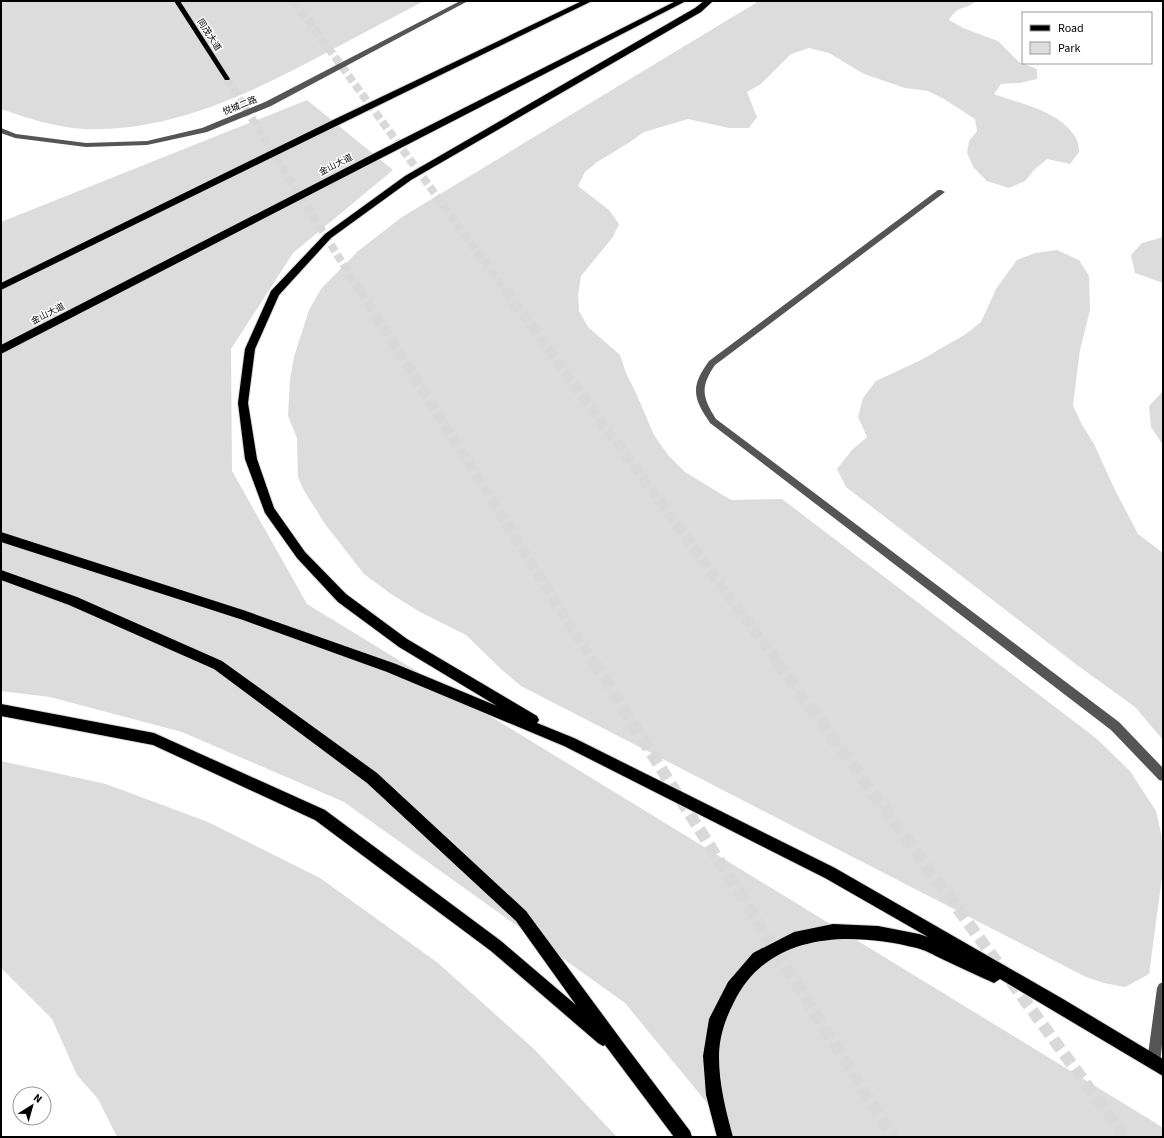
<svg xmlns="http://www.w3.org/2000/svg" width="1164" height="1138" font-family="'Source Sans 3','Noto Sans SC',sans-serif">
  <rect width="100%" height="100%" fill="#fff"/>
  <g fill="#dcdcdc">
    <path d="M1,1H424C390,19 356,37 322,55C247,95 170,132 83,129C55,127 27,118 1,109Z"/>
    <path d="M759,1H976C965,11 958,4 949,20L963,28L998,41L1019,62L1037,69V79L1020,83L1001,84L994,94C1021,104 1062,111 1077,140C1078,143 1079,148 1079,152L1070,164L1047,159L1034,170L1025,181L1009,188L987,181L974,168L967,153L969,141L977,131L975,119L944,99L928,91L905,88L864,74L829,53L809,48L791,54L761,84L747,92L757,117L749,128H729L688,119L644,132L630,142L597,162L585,172L578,186L609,210L619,224L613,237L581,276L578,295L579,311L588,327L620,355L626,373L636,393L654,435L668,455L685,472L731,500L782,499L1097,739L1130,771L1156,811L1163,842V870L1149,974L1125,987L1104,983L1086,977L521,686L501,669L466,635L420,612L391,594L364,574L325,524L303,489L298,477L297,438L288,416L290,380L294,357L309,310L321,289L358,251L402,217Z"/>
    <path d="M307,100L393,170L293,253L231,349L232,471L307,604L1154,1122L1163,1128V1137H735L625,1003L344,802L182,732L50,697L1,691V222Z"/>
    <path d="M1163,237V283L1135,273L1131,255L1142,243Z"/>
    <path d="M1057,250L1079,260L1089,276L1090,310L1080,350L1073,405L1081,423L1094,444L1115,490L1138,534L1163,553V740L1135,707L1077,665L846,487L837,469L852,450L867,437L858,417L863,398L876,381L921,360L966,334L981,322L996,289L1017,260L1035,253Z"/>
    <path d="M1163,391V445L1151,427L1149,406Z"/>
    <path d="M1,761L106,784L208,822L320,878L438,963L535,1050L617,1137H117L98,1099L77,1075L52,1019L1,968Z"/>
  </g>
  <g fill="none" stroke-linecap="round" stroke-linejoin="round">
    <g stroke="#d9d9d9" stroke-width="8" stroke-dasharray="8 3.5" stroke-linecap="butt">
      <path d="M294,1L506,291"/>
      <path d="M227,79L360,291"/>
    </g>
    <g stroke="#d9d9d9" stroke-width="10" stroke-dasharray="10 4.5" stroke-linecap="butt">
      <path d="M360,290L594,663"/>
      <path d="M505,290L778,663"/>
    </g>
    <g stroke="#d9d9d9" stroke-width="12" stroke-dasharray="12 6" stroke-linecap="butt">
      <path d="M594,662L893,1137"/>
      <path d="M777,662L1125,1137"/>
    </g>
    <defs>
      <path id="major" d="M174,1H180L230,79L229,80H225Z"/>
      <g id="highway">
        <path d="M582,1H592L1,290V283L333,120Z"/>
        <path d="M676,1H686L1,354V345L377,152Z"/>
        <path d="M704,1H713L701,12L411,180L331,238L279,295L255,349L248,403L257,459L274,508L305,552L346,594L407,639L537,716L539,720L537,723L574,738L835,868L1063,999L1163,1059V1076L1000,979L994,983C976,975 959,967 942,959C934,955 925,950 917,948C850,931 768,932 734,1002C725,1019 719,1038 719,1057C719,1085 726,1111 733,1137H717L706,1095L703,1056L709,1019L728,982L753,953L794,932L833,924L878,926L919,934L928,937L825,878L564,746L387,672L243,620L1,542V532L243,610L396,664L497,706L399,647L338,602L297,558L265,513L245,459L238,403L245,349L271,291L325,234L405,176L695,8Z"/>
        <path d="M1,570L77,597L222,661L377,773L526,911L625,1045L690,1131L692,1137H674L605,1045L603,1046L598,1043L491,951L315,820L153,745L1,716V704L154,733L325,810L501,941L576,1005L516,921L367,783L214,669L69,605L1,580Z"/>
      </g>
    </defs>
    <use href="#major" stroke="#dbdbdb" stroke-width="2"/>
    <use href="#highway" stroke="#dbdbdb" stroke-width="2"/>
    <g fill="#555" fill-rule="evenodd">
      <path d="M460,1H468L271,106L207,132L147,145L86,147L15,138L1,133V128L16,134L86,143L147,141L202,128L265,102Z"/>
      <path d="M938,190H941L945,192L715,365C700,387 702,397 716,419L1119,722L1163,768V781L1159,780L1111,730L710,423C693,398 690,387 709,361Z"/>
      <path d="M1163,982C1163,1005 1164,1046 1159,1067L1154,1069L1149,1067L1147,1062L1157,988L1159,984Z"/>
    </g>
    <use href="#major" fill="#000" fill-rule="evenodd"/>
    <use href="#highway" fill="#000" fill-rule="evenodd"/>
  </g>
  <g text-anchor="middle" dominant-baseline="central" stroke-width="3" stroke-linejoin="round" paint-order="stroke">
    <g font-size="9" fill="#000" stroke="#fff">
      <text transform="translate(209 35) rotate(57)">同茂大道</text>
      <text transform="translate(240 106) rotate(-22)">悦城二路</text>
      <text transform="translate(336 165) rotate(-27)">金山大道</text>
      <text transform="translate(48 314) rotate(-27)">金山大道</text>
    </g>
  </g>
  <rect width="1164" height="1138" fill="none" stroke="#000000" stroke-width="4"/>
  <rect x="1022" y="12" width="130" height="52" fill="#ffffff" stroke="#999999"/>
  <rect x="1030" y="25" width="20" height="6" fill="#000000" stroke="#999999"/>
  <text x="1058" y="32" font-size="12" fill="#000000">Road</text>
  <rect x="1030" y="42" width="20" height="12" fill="#dcdcdc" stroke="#999999"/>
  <text x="1058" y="52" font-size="12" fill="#000000">Park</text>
  <g transform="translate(32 1106) rotate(37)"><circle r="19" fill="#ffffff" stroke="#999999"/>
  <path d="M0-3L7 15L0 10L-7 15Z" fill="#000000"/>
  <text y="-6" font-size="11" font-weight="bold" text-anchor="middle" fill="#000000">N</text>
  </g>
</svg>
